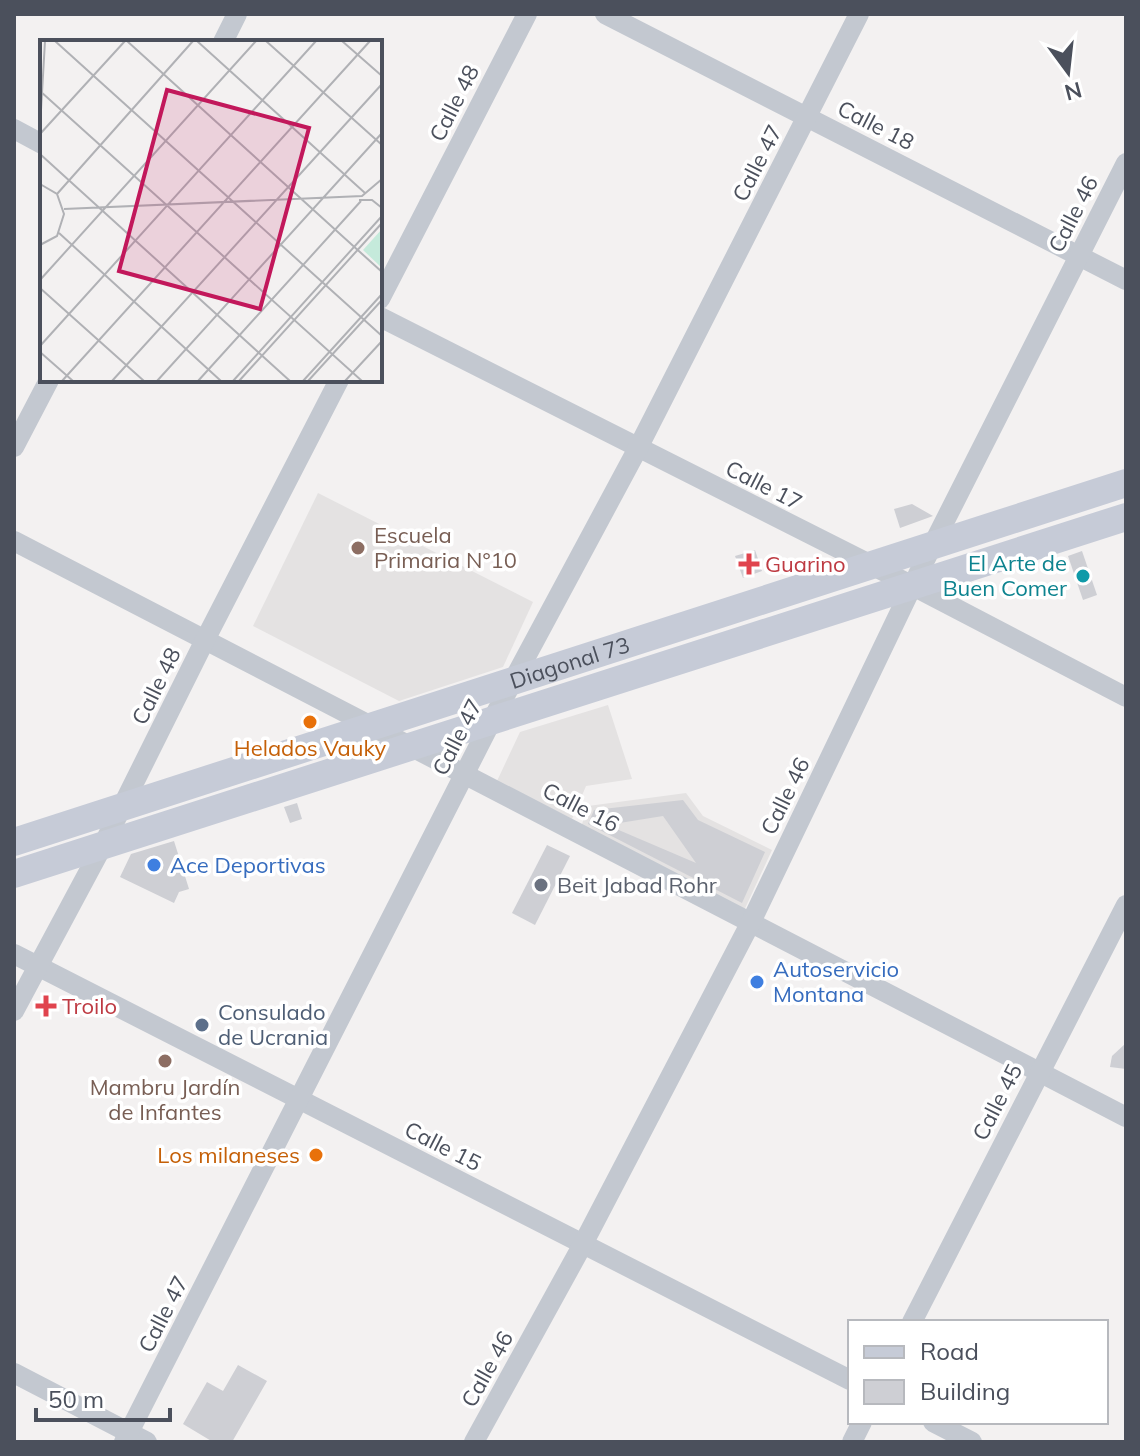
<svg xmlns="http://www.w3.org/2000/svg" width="1140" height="1456" font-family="Mulish,sans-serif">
  <rect width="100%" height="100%" fill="#f3f1f1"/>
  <g fill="#e4e2e2">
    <path d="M318,493L533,602L503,667L399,701L253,626Z"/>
    <path d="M608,705L632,779L586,786L572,819L497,781L520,732Z"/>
    <path d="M686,793L703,816L772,850L742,915L580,830L588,806Z"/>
  </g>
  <g fill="#cecfd4" fill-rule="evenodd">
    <path d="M912,504L933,516L900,528L894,509Z"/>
    <path d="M755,550L762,571L743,578L735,556Z"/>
    <path d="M1082,551L1097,595L1083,600L1068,556Z"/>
    <path d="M683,800L698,820L765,852L742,903L588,824L594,810ZM663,816L696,863L607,825Z"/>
    <path d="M297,803L302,819L290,823L284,807Z"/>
    <path d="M174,841L189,889L179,892L174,903L120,877L131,854Z"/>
    <path d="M547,845L570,856L535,925L512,913Z"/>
    <path d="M1126,1043V1069L1110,1067L1112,1056Z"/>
    <path d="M238,1365L267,1381L232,1442H213L183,1424L207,1382L223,1391Z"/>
  </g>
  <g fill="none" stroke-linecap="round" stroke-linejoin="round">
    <g stroke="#c3c8d0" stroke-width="20">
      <path d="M605,14L1126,280"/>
      <path d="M223,42L237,14"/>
      <path d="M14,129L42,144"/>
      <path d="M380,299L527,14"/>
      <path d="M380,317L913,586L1126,697"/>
      <path d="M14,447L49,380"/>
      <path d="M14,541L1126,1117"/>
      <path d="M14,954L850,1380"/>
      <path d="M14,1011L103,845L205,640L339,380"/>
      <path d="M912,1322L1126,905"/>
      <path d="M14,1373L147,1442"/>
      <path d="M933,1422L972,1442"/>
      <path d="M124,1442L492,720L638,448L859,14"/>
      <path d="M474,1442L583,1244L751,922L921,568L1126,163"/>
      <path d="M852,1442L862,1422"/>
    </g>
    <g stroke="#c6cbd7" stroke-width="28">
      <path id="s1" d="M14,842L1126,483"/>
      <path d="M14,874L1126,517"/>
    </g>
  </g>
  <g fill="#8d6e63" stroke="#fff" stroke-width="3">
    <circle cx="358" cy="548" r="8"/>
    <circle cx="165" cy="1061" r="8"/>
  </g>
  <g fill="#e0444e" stroke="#fff" stroke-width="3">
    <path d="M745 552h8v8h8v8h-8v8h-8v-8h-8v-8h8z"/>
    <path d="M42 994h8v8h8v8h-8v8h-8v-8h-8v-8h8z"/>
  </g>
  <circle fill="#0f9aa8" stroke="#fff" stroke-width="3" cx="1083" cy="576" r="8"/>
  <g fill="#e8710a" stroke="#fff" stroke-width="3">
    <circle cx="310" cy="722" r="8"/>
    <circle cx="316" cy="1155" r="8"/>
  </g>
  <g fill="#3f7fe0" stroke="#fff" stroke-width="3">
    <circle cx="154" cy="865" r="8"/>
    <circle cx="757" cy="982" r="8"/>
  </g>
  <circle fill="#6b7280" stroke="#fff" stroke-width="3" cx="541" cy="885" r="8"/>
  <circle fill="#5c6f8a" stroke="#fff" stroke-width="3" cx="202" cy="1025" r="8"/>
  <g text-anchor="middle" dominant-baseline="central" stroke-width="7" stroke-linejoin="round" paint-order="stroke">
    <g font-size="22" fill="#4b505c" stroke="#fff">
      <text transform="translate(454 103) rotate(-63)">Calle 48</text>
      <text transform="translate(876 125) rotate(27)">Calle 18</text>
      <text transform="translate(757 163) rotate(-63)">Calle 47</text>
      <text transform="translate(1073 214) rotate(-63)">Calle 46</text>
      <text transform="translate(764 485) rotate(27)">Calle 17</text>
      <text stroke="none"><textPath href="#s1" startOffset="584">Diagonal 73</textPath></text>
      <text transform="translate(156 686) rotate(-64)">Calle 48</text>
      <text transform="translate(457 737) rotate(-63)">Calle 47</text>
      <text transform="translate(785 796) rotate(-64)">Calle 46</text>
      <text transform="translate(581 807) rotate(27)">Calle 16</text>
      <text transform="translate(997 1102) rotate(-63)">Calle 45</text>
      <text transform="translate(443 1146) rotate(27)">Calle 15</text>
      <text transform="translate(163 1314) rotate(-63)">Calle 47</text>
      <text transform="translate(487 1369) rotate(-61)">Calle 46</text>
    </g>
    <g font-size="22" fill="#785e54" stroke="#fff" text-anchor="start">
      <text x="374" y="535">Escuela<tspan x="374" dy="25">Primaria N°10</tspan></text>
      <text x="165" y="1087" text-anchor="middle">Mambru Jardín<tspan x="165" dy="25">de Infantes</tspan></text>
    </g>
    <g font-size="22" fill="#0d838f" stroke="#fff" text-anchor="end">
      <text x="1067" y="563">El Arte de<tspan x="1067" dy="25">Buen Comer</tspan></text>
    </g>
    <g font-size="22" fill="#be3a42" stroke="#fff" text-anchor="start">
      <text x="765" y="564">Guarino</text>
      <text x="62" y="1006">Troilo</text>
    </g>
    <g font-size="22" fill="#c56008" stroke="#fff">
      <text x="310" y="748">Helados Vauky</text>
      <text x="300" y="1155" text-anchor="end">Los milaneses</text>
    </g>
    <g font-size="22" fill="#366cbe" stroke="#fff" text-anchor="start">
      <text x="170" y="865">Ace Deportivas</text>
      <text x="773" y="969">Autoservicio<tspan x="773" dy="25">Montana</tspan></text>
    </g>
    <g font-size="22" fill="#5b616d" stroke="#fff" text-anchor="start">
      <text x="557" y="885">Beit Jabad Rohr</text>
    </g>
    <g font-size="22" fill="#4e5e75" stroke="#fff" text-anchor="start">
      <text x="218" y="1012">Consulado<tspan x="218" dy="25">de Ucrania</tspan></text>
    </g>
  </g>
  <g transform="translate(40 40)">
    <rect width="342" height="342" fill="#f3f1f1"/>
    <path d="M342,189V228L323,210Z" fill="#c5eadb"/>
    <path fill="none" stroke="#b0b1b5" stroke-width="2" d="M15,1L342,296M87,1L342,232M157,1L325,153M226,1L342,105M302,1L342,36M0,51L322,341M0,87L5,1M0,94L85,1M0,114L250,341M0,144L17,154L24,174L17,196L0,205M17,154L153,1M319,160H332L342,168M24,169L322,156L342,139M19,193L181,341M0,240L216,1M0,248L104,341M0,306L276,1M0,312L33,341M22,341L330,1M72,341L342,44M117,341L342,93M158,341L321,161M193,341L342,176M199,341L342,183M263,341L342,254M268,341L342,260M305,341L342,301"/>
    <path fill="#c2185b" fill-opacity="0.15" stroke="#c2185b" stroke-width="4" d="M127,50L269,88L220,269L79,231Z"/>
    <rect width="342" height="342" fill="none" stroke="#4b505c" stroke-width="4"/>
  </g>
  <rect width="1140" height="1456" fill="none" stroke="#4b505c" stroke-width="32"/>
  <rect x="848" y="1320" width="260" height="104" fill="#ffffff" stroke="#b7b9be" stroke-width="2"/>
  <rect x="864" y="1346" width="40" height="12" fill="#c6cbd7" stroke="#b7b9be" stroke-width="2"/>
  <text x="920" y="1360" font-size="24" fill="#4b505c">Road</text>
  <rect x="864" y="1380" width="40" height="24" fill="#cecfd4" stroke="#b7b9be" stroke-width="2"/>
  <text x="920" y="1400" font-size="24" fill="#4b505c">Building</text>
  <g transform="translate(1068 72) rotate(165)" stroke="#ffffff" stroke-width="6" paint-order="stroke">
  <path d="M0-6L14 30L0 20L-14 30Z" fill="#4b505c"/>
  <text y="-12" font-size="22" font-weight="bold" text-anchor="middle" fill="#4b505c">N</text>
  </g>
  <path d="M36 1408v12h134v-12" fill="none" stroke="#4b505c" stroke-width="4"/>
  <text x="48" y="1408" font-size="24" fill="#4b505c" stroke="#ffffff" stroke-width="6" paint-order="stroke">50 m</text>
</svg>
